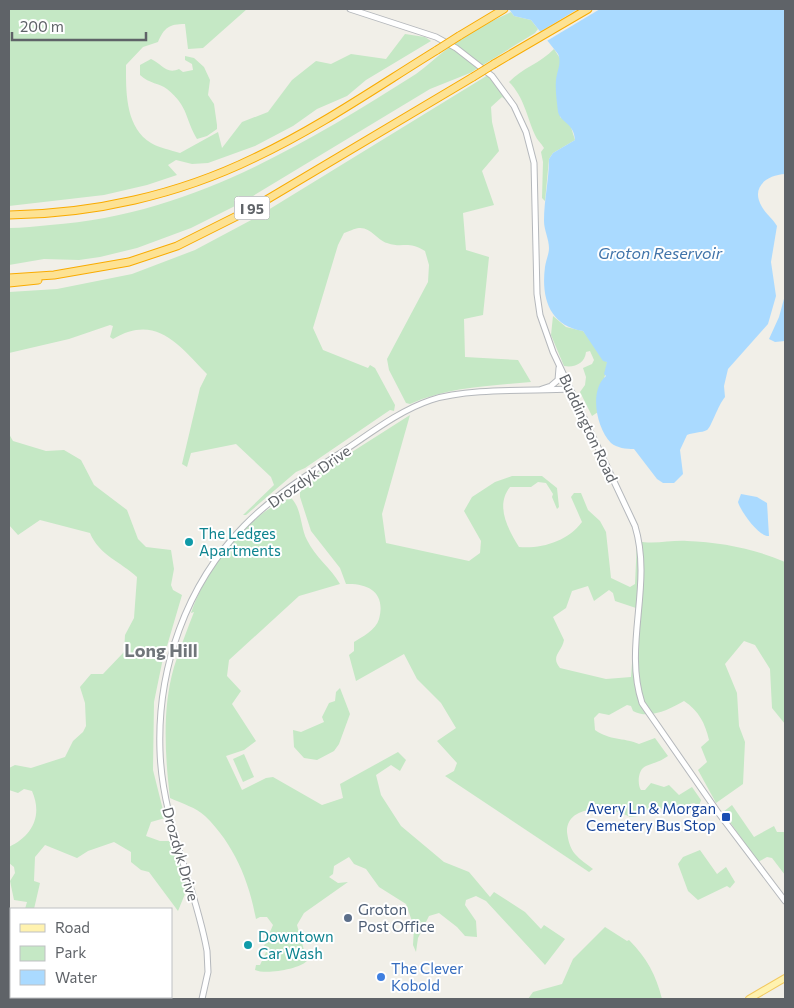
<svg xmlns="http://www.w3.org/2000/svg" width="794" height="1008" font-family="Commissioner,sans-serif">
  <rect width="100%" height="100%" fill="#f1efe8"/>
  <g fill="#c5e8c5" fill-rule="evenodd">
    <path d="M9,9H247L203,48L188,49L185,24C169,24 164,28 158,42L143,47L126,65C126,91 125,127 151,143C159,148 171,150 180,153L218,132L222,148L242,122L268,112L292,80L316,61L331,64L351,54L386,59L405,34L425,37L431,41L366,80L347,96L317,109L293,126L255,146L208,163L192,164L176,160L168,165L177,175L147,185L104,195L9,206Z"/>
    <path d="M511,12L514,16L531,20L538,29L535,33L470,73L430,89L243,202L191,228L137,248L100,257L79,260L44,259L9,265V228C22,228 37,226 50,225C188,215 302,146 416,74C426,67 434,59 443,52C463,37 488,22 511,12Z"/>
    <path d="M554,49L561,60L560,117L570,124L575,140L553,153L549,159L545,201L542,198L543,162L541,152L544,148C541,143 537,140 535,135C527,117 524,97 509,82C522,68 541,63 554,49Z"/>
    <path d="M185,56L194,58L204,67L210,80L208,95L214,104L217,125V129L207,136L197,139C185,119 189,107 167,89C159,83 150,84 140,75V65L151,59C161,63 166,75 179,69L183,72L193,70L192,64L185,60Z"/>
    <path d="M488,75L508,102L502,97L491,107L492,122L499,151L482,171L494,205L463,213L466,250L489,257L483,315L464,319L465,357L518,360L531,382C489,386 449,387 410,404L406,403L389,370L387,359L428,282L429,265L425,251C406,240 404,249 387,243C377,240 371,227 359,228C355,228 348,232 344,233L338,245L313,328L323,350L368,368L370,365L375,368L395,405L394,411L390,410L305,468L296,472L246,515H243L274,485L271,477L236,444L191,453L187,467L182,464L200,388L207,374C179,345 156,313 113,339L110,337L113,326L110,325L69,339L9,353V292L57,289L132,274L195,250L255,218Z"/>
    <path d="M553,316L566,327L583,331L607,362C607,380 594,395 598,412L592,416L580,392L585,385L586,377L583,368L592,364L594,360L590,351L586,352C585,363 575,368 564,366L551,335Z"/>
    <path d="M410,415L382,514L386,543L469,561L480,553L481,541L464,511L472,497L495,482L512,476H542L557,488L559,507L557,509L552,497L553,494L546,483L538,482L531,487H510C495,506 508,529 519,547C542,549 568,541 582,522L571,497L574,493H581L588,510L600,521L606,532L611,578L630,587L635,584L637,541C654,545 670,540 687,541C720,542 755,549 785,562V724L772,708L770,669L755,645L744,641L725,664L737,693L739,726L745,742L743,784L716,803L698,770L707,762L701,747L709,740C705,723 699,711 684,701C670,709 649,720 633,711L631,706L627,705L609,715L599,713L594,718L595,730C611,741 622,737 639,744L655,738L668,756C658,763 655,762 646,766C638,769 637,784 641,790H645L651,783L664,787L669,785L679,795L692,787L701,800L699,806L694,803L672,808L647,810L638,816L630,817C613,806 566,803 567,832C568,840 570,848 575,854C580,860 587,864 593,869L589,872L445,776L454,771L457,763L437,741L456,728L441,703L417,679L404,654L356,681L349,655L354,651V642C362,637 376,630 379,619C386,593 369,583 346,584L340,568L311,531L300,497V485ZM588,586L594,601L609,590L613,593L615,601L636,608L631,677L606,679L560,668C550,656 562,652 564,640L553,617L566,608L572,591Z"/>
    <path d="M9,434L13,441L46,451L64,450L81,460L94,485L127,510L138,539L146,547L171,550L174,569L171,585L173,590L182,595L162,663L154,702L153,770L165,818L151,822L146,836L160,841H174L187,889L178,911L149,872L141,870L131,862V852L114,842L88,851L77,858L45,845L35,857L34,881L40,883L34,909H25L27,902L14,900L10,881L15,873L14,867L9,863V847C32,836 43,816 32,791L24,789L18,793L9,790V768L15,765L31,768L65,757L73,741L83,732L86,726L85,703L80,687L91,674H103L124,652L125,635L134,618L137,577C121,562 99,555 90,533L40,520L18,535L9,525Z"/>
    <path d="M290,497C302,507 300,527 307,540C315,557 331,568 340,584L299,596L229,660L227,676L241,691L232,704L256,741L244,750L226,756L242,790L266,778L273,777L322,805L343,798L340,784L398,752L406,760L400,771L391,765L376,775L381,795L401,826L444,862L469,872L490,897L494,892L525,912L541,929L544,925L565,939L545,965L486,901L476,896L466,900L465,905L476,921L477,937L465,936L457,927L439,913L429,916L418,938L416,952L413,945L414,927L406,904L379,887L366,869L354,864L349,857L334,866L333,874L329,877L338,883L348,882L304,913L297,925L307,961C299,969 266,975 255,970L256,965H260L267,950L264,946L273,925L267,917H260L256,919C249,881 234,844 205,816C197,808 181,803 170,798C165,756 162,708 174,667C180,648 187,630 194,612L191,613C203,576 233,536 263,513C272,506 282,504 290,497Z"/>
    <path d="M340,688L350,714L339,744L334,751L317,760L304,758L294,747L293,730L301,732L324,722L322,717L329,703L335,701L336,692Z"/>
    <path d="M244,754L254,777L243,782L233,759Z"/>
    <path d="M732,805L754,837L774,826L777,832H785V875L772,858L767,857L758,862L723,812Z"/>
    <path d="M700,850L717,874L726,867L735,882L730,888L727,886L698,900L688,891L678,864L683,857Z"/>
    <path d="M605,927L627,941L629,940C647,958 656,975 662,999H528L533,992L562,984L573,959Z"/>
  </g>
  <g fill="#aadaff">
    <path d="M509,9H785V174C767,175 750,187 762,207C766,214 773,219 777,226L771,262L776,296L768,324L728,369L724,386L725,397C718,405 711,428 707,430C701,433 694,432 687,435L680,450L683,474L674,483H663L657,479L634,449C626,449 617,448 611,443C596,428 589,390 606,376L604,374L607,362L603,361L583,331C549,326 541,297 545,267C546,260 549,254 549,248C549,239 544,230 544,221C544,200 549,180 549,159L553,153L575,140C574,123 561,123 558,112C557,102 555,90 556,80C557,70 562,63 558,54L531,20L514,16Z"/>
    <path d="M785,295V341L775,342L769,339L779,317Z"/>
    <path d="M741,494L757,497L767,503L769,536C759,537 741,512 738,502Z"/>
  </g>
  <path fill="#f1efe8" d="M578,9H600L545,42L538,33Z"/>
  <g fill="none" stroke-linecap="round" stroke-linejoin="round">
    <defs>
      <g id="minor">
        <path d="M350,9L436,37L456,48L492,76L514,106L526,132L534,163L537,294L540,315L553,352L635,526C653,585 623,645 642,703L717,811L785,901"/>
        <path d="M542,389L551,386L558,380L559,368"/>
        <path d="M64,999L67,997"/>
        <path d="M202,999L208,972L207,951C195,884 162,821 160,751C157,669 186,585 244,526C272,497 306,476 339,454C368,435 398,411 431,400C467,388 531,391 570,389"/>
      </g>
      <g id="major">
        <path d="M9,965L11,967"/>
        <path d="M78,997L83,999"/>
        <path d="M749,999L785,978"/>
      </g>
      <g id="highway">
        <path d="M459,36L504,9"/>
        <path d="M494,64L588,9"/>
        <path d="M9,215C93,214 178,195 254,158C318,128 377,87 437,50"/>
        <path d="M9,278L54,275L129,262L177,246L251,209L473,77"/>
        <path d="M9,283L38,280"/>
      </g>
    </defs>
    <use href="#minor" stroke="#b5b8bc" stroke-width="7"/>
    <use href="#major" stroke="#f2c960" stroke-width="8"/>
    <use href="#highway" stroke="#f9ab00" stroke-width="9"/>
    <use href="#minor" stroke="#fff" stroke-width="5"/>
    <use href="#major" stroke="#fff2af" stroke-width="6"/>
    <use href="#highway" stroke="#fde293" stroke-width="7"/>
    <defs>
      <g id="highway-bridge">
        <path d="M437,50L459,36"/>
        <path d="M473,77L494,64"/>
      </g>
    </defs>
    <use href="#highway-bridge" stroke="#f9ab00" stroke-width="9" stroke-linecap="butt"/>
    <use href="#highway-bridge" stroke="#fde293" stroke-width="7"/>
  </g>
  <g fill="#0f9aa8" stroke="#fff" stroke-width="2">
    <circle cx="189" cy="542" r="5"/>
    <circle cx="248" cy="945" r="5"/>
  </g>
  <rect fill="#1a4fb4" stroke="#fff" stroke-width="2" x="721" y="812" width="10" height="10" rx="2.5"/>
  <circle fill="#5c6f8a" stroke="#fff" stroke-width="2" cx="348" cy="918" r="5"/>
  <circle fill="#3f7fe0" stroke="#fff" stroke-width="2" cx="381" cy="977" r="5"/>
  <g text-anchor="middle" dominant-baseline="central" stroke-width="4" stroke-linejoin="round" paint-order="stroke">
    <rect fill="#fff" stroke="#8f9295" stroke-width="1" x="234.5" y="196.5" width="35" height="23" rx="4"/>
    <g font-size="14" font-weight="bold" fill="#5f6368">
      <text x="252" y="208">I 95</text>
    </g>
    <g font-size="15" fill="#5f6368" stroke="#fff">
      <text transform="translate(589 428) rotate(65)">Buddington Road</text>
      <text transform="translate(309 476) rotate(-35)">Drozdyk Drive</text>
      <text transform="translate(181 854) rotate(74)">Drozdyk Drive</text>
    </g>
    <g font-size="15" fill="#0d838f" stroke="#fff" text-anchor="start">
      <text x="199" y="533">The Ledges<tspan x="199" dy="17">Apartments</tspan></text>
      <text x="258" y="936">Downtown<tspan x="258" dy="17">Car Wash</tspan></text>
    </g>
    <g font-size="15" fill="#164399" stroke="#fff" text-anchor="end">
      <text x="716" y="808">Avery Ln &amp; Morgan<tspan x="716" dy="17">Cemetery Bus Stop</tspan></text>
    </g>
    <g font-size="15" fill="#4e5e75" stroke="#fff" text-anchor="start">
      <text x="358" y="909">Groton<tspan x="358" dy="17">Post Office</tspan></text>
    </g>
    <g font-size="15" fill="#366cbe" stroke="#fff" text-anchor="start">
      <text x="391" y="968">The Clever<tspan x="391" dy="17">Kobold</tspan></text>
    </g>
    <g font-size="16" font-style="italic" fill="#4174aa" stroke="#fff">
      <text x="660" y="252">Groton Reservoir</text>
    </g>
    <g font-size="18" font-weight="bold" fill="#70757a" stroke="#fff">
      <text x="161" y="650">Long Hill</text>
    </g>
  </g>
  <rect width="794" height="1008" fill="none" stroke="#5f6368" stroke-width="20"/>
  <rect x="10" y="908" width="162" height="90" fill="#ffffff" stroke="#bfc1c3"/>
  <rect x="20" y="924" width="25" height="8" fill="#fff2af" stroke="#bfc1c3"/>
  <text x="55" y="933" font-size="15" fill="#5f6368">Road</text>
  <rect x="20" y="946" width="25" height="15" fill="#c5e8c5" stroke="#bfc1c3"/>
  <text x="55" y="958" font-size="15" fill="#5f6368">Park</text>
  <rect x="20" y="970" width="25" height="15" fill="#aadaff" stroke="#bfc1c3"/>
  <text x="55" y="983" font-size="15" fill="#5f6368">Water</text>
  <path d="M12 32v8h134v-8" fill="none" stroke="#5f6368" stroke-width="2.5"/>
  <text x="20" y="32" font-size="15" fill="#5f6368" stroke="#ffffff" stroke-width="4" paint-order="stroke">200 m</text>
</svg>
